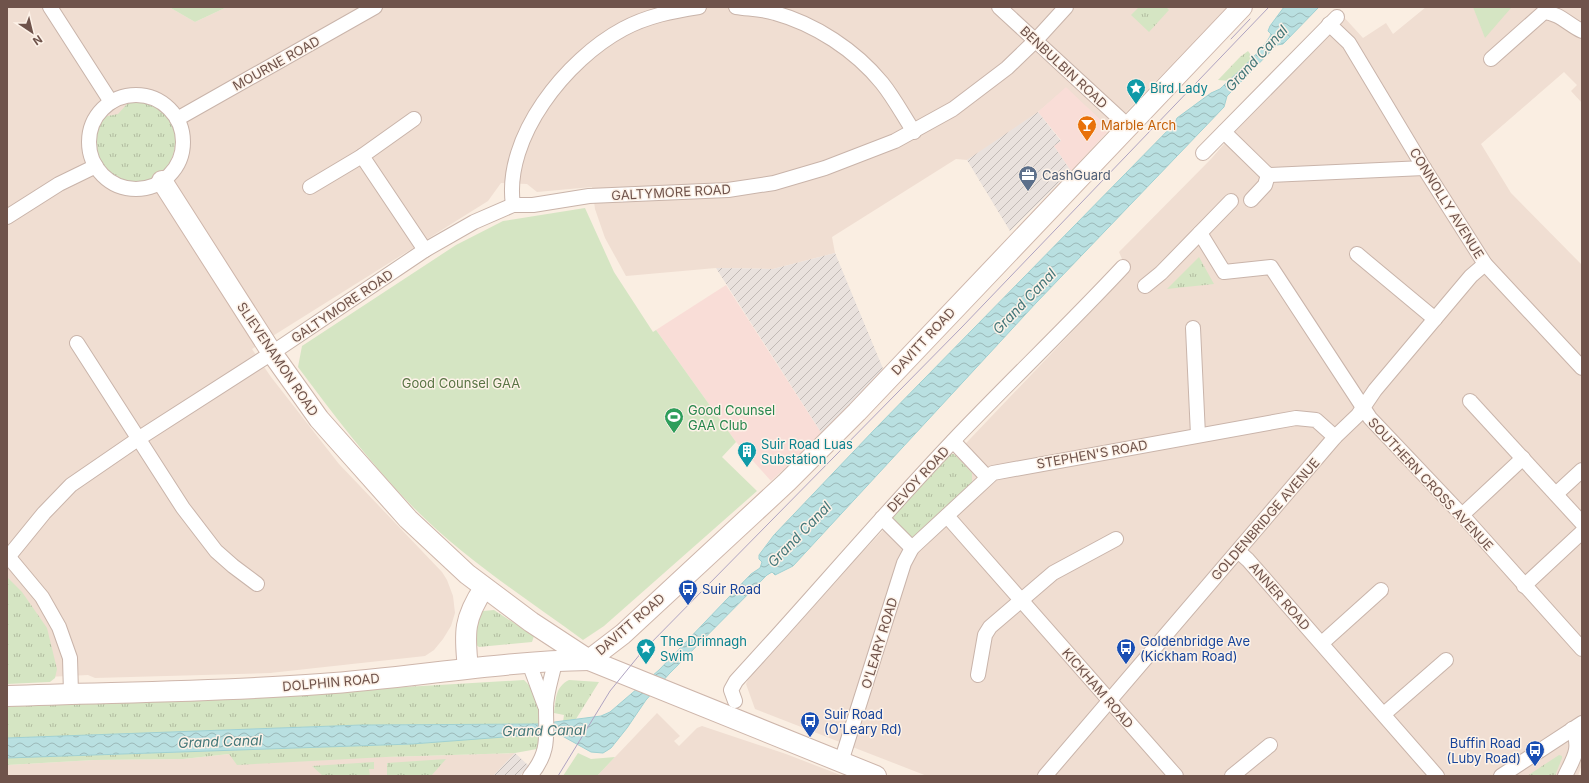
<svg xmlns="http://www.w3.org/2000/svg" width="1589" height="783" font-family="Inter,sans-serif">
  <defs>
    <pattern id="industrial-furrows" width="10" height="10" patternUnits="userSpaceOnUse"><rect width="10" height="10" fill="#e9e1dd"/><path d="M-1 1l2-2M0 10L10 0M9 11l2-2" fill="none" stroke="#c1b9b5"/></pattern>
    <pattern id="grass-tufts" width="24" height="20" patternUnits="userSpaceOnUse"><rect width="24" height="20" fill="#d5e5c3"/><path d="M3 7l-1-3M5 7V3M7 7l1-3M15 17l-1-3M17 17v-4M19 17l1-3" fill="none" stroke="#b1bca0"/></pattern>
    <pattern id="water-waves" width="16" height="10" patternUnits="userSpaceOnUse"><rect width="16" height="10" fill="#b9e0e1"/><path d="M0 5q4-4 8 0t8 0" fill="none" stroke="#9bb8b8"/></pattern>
  </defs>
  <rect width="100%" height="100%" fill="#faeee2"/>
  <g fill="#f0ded2">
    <path d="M7,7H169L195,22L227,7H1227L1110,129L1066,88L1038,112L994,143L967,160L956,159L832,237L835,253L773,269L716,268L626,276L605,238L595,209L592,187L537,192L527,184L501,183L488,201L252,349L271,377L339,464L442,572L447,580L453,596L455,613L451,626L443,639L434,650L425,656L270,673L95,678L88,675L7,679Z"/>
    <path d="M1426,7H1582V103L1571,91L1577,85L1564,72L1481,144L1511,193L1582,265V764L1578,776H927L755,709L746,684L754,666L1128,273L1119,252L1211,159L1257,106L1342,15L1363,38L1386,23L1393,34Z"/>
    <path d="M657,713L680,736L674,741L679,746L697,728L702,726L786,754L843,776H597Z"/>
    <path d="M515,753L493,776H7V765L94,760L183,759L229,754L386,757Z"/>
  </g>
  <g fill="#f9ddd7">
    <path d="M1066,87L1110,129L1071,171L1054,146L1061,140L1038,112Z"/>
    <path d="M726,285L822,434L771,481L736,442L656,330Z"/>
  </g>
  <g fill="url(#industrial-furrows)">
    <path d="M1038,112L1061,141L1054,146L1071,171L1010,231L967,160Z"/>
    <path d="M835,253L884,371L822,434L716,268L773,269Z"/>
    <path d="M515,753L529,766L520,776H493Z"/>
  </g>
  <g fill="url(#grass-tufts)">
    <path d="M1139,7H1166L1169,10L1149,32L1131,15Z"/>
    <path d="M1248,51L1253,58L1230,81L1218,80L1240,57Z"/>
    <path d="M137,101C200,109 178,196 124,181C113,178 105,171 99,160C92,146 94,130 103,117L118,114L127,104Z"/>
    <path d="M1199,257L1214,284L1167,289Z"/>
    <path d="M950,454H954L972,473V484L916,537H909L892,519L891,515Z"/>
    <path d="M7,577L22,592L47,628L57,669L55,678L50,682L7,684Z"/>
    <path d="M494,610L534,636L532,642L479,647L475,644L476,616L483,611Z"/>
    <path d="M524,680C537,692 539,706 539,724L361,725L7,738V706L338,691Z"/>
    <path d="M569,680L599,682L576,719L563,722L564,715L554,713C556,699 555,687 569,680Z"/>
    <path d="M540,733L539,744L537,749L515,753L386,757L237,765L229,754L183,759L94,760L7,765V758L412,744Z"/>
    <path d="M1559,755L1562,756V758L1555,776H1527Z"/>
    <path d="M446,759L431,776H387V763Z"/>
    <path d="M374,762V769H369L370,776H323L312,766Z"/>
  </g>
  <g fill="#d5e5c3">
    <path d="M169,7H227L195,22Z"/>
    <path d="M1473,7H1510L1511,8L1485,38Z"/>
    <path d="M585,208L614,272L653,332L656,330L736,442L722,457L757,491L604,626L583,640C525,598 462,557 411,505C370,463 334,415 298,367L302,346L456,245L503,221Z"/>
    <path d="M578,753L591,759L615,757L597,776H563Z"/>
  </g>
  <path fill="url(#water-waves)" stroke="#a0d1d2" d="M1284,7H1319L1283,44L1277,45L1227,96L1224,107L1036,303L793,566L775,575L772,572L767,575L669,674L646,700L627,728L611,748L603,753L591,752L557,733L412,744L7,758V738L361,725L539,724L601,716L610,712L659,670L751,574L760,568L762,562L759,559V555L774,535L875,429L1175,123L1177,118L1211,93L1220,89C1232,77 1266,48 1271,34L1268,31L1270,26Z"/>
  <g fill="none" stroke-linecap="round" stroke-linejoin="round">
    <defs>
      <g id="street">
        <path d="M50,7L111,102"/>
        <path d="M736,7C749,9 763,9 775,13C815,24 855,50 882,83C894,98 903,115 914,132"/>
        <path d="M999,7L1129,127"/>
        <path d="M1329,24L1349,43L1424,168L1485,264L1582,368"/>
        <path d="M1491,59L1544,12C1559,13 1569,25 1582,31"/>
        <circle cx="136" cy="142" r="47"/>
        <path d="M177,119L375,7"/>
        <path d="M1224,132L1268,175L1424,168"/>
        <path d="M1203,153L1337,17"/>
        <path d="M362,156L425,250"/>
        <path d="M310,187L362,156L414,119"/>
        <path d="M1251,200L1265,185L1268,175"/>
        <path d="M513,205C503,137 567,59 623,29C647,16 673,11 699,7"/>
        <path d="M7,217L59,184L96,166"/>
        <path d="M1200,233L1224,272L1271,267L1370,418L1462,515L1582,649"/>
        <path d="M1357,254L1435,319"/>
        <path d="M1145,286L1161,273L1231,201"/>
        <path d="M1193,328L1198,435"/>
        <path d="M77,343L183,508L216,551L233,566L257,584"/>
        <path d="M1470,401L1582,523"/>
        <path d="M953,441L987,477"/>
        <path d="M1556,494L1582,470"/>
        <path d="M1462,515L1523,458"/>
        <path d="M947,516L1176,776"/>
        <path d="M882,518L912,548"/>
        <path d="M1238,551L1248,560L1437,776"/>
        <path d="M7,555L42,597L59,627L70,658L71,693"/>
        <path d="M9,556L44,513L71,485L138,439L272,353L425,250L474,222L513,205H533L589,196L728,190L774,183L825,168L895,141L953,109L1007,68L1035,41L1066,7"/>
        <path d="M1524,586L1582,532"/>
        <path d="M1322,643L1381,590"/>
        <path d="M529,663L545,706"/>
        <path d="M978,675L985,635L990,627L1053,573L1116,539"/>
        <path d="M735,701L731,690L736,681C809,602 878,520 952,442C1008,383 1067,327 1123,267"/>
        <path d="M1384,714L1446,660"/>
        <path d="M841,762L904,563L912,548L993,473L1296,418L1316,420L1335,437"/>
        <path d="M530,776C550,752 546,737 546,708C546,693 552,677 555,662"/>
        <path d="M1045,776L1335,437L1358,415L1375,390L1471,276L1485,264"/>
        <path d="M1232,776L1270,745"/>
        <path d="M1501,776L1582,723"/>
        <path d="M1565,776C1573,759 1582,748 1572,729"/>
      </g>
      <g id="secondary">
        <path d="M162,181L272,353L319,419L408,519L467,574L531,622L589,660L876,776"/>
        <path d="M589,660L623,634L787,482L857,412L1242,7"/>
        <path d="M468,668C464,632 464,618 484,588"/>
        <path d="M7,696C112,692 217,692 321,684C411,678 499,661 589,660"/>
      </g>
    </defs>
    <use href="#street" stroke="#c9b4aa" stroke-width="16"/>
    <use href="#secondary" stroke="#ceb6ab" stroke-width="22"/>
    <use href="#street" stroke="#fff" stroke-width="14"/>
    <use href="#secondary" stroke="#fff" stroke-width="20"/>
    <g stroke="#afa3c1" stroke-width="1">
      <path d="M1231,39L1250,19"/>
      <path d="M558,776L610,691L641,653L962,327L1269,7"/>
    </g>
  </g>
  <defs>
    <symbol id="sight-pin" viewBox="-11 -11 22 30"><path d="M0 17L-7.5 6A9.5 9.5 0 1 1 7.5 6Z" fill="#0f9aa8" stroke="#fdf2e8"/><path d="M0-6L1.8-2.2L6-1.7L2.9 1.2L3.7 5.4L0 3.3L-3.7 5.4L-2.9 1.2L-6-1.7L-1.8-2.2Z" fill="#fff"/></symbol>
    <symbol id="bar-pin" viewBox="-11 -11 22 30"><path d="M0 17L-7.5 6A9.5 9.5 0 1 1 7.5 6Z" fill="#e8710a" stroke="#fdf2e8"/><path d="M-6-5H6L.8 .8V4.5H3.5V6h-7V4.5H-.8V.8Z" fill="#fff"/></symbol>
    <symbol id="office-pin" viewBox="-11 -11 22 30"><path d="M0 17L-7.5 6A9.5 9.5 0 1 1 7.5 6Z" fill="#5c6f8a" stroke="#fdf2e8"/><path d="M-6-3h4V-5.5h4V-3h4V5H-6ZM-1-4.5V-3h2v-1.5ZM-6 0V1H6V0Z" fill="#fff"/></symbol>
    <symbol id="stadium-pin" viewBox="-11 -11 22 30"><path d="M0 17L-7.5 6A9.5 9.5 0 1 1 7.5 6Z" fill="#2e9e5b" stroke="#fdf2e8"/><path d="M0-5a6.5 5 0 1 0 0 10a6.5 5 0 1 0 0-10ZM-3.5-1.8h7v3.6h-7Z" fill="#fff"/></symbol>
    <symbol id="building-pin" viewBox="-11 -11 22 30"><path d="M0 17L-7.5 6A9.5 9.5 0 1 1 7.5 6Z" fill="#0f9aa8" stroke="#fdf2e8"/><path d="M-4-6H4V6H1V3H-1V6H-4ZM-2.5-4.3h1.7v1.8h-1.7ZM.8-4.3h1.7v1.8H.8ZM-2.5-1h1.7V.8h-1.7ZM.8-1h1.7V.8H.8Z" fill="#fff"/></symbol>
    <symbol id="bus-pin" viewBox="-11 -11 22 30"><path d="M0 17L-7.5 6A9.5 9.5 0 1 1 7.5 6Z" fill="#1a4fb4" stroke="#fdf2e8"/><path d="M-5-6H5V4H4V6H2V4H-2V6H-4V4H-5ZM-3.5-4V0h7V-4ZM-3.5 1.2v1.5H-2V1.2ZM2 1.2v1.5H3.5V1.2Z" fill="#fff"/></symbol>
  </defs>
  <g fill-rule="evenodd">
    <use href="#sight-pin" x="1125" y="77" width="22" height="30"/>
    <use href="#bar-pin" x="1076" y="114" width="22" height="30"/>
    <use href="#office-pin" x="1017" y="164" width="22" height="30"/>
    <use href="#stadium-pin" x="663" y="406" width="22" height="30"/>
    <use href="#building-pin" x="736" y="440" width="22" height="30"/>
    <use href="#bus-pin" x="677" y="578" width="22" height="30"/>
    <use href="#sight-pin" x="635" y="637" width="22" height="30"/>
    <use href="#bus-pin" x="1115" y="637" width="22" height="30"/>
    <use href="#bus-pin" x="799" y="710" width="22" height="30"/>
    <use href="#bus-pin" x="1524" y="739" width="22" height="30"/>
  </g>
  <g text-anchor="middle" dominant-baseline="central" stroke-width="3" stroke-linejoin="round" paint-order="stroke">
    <g font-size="13" fill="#6f534b" stroke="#fdf2e8">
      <text transform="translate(276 63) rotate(-29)">MOURNE ROAD</text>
      <text transform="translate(1064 67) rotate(43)">BENBULBIN ROAD</text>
      <text transform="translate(671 192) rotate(-3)">GALTYMORE ROAD</text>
      <text transform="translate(1447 203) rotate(58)">CONNOLLY AVENUE</text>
      <text transform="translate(342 306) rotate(-34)">GALTYMORE ROAD</text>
      <text transform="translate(923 341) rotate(-47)">DAVITT ROAD</text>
      <text transform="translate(278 359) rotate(56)">SLIEVENAMON ROAD</text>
      <text transform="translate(1092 454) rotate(-10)">STEPHEN'S ROAD</text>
      <text transform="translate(918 479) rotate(-47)">DEVOY ROAD</text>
      <text transform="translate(1431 484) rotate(47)">SOUTHERN CROSS AVENUE</text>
      <text transform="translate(1265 519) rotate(-49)">GOLDENBRIDGE AVENUE</text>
      <text transform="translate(1280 596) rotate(49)">ANNER ROAD</text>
      <text transform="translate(630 624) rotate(-41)">DAVITT ROAD</text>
      <text transform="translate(879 643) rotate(-73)">O'LEARY ROAD</text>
      <text transform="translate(331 682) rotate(-5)">DOLPHIN ROAD</text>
      <text transform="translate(1098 688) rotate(49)">KICKHAM ROAD</text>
    </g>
    <g font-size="13" fill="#0d838f" stroke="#fdf2e8" text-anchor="start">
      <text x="1150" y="88">Bird Lady</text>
      <text x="761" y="444">Suir Road Luas<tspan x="761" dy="15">Substation</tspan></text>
      <text x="660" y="641">The Drimnagh<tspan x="660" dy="15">Swim</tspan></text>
    </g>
    <g font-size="13" fill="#c56008" stroke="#fdf2e8" text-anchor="start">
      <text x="1101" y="125">Marble Arch</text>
    </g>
    <g font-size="13" fill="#4e5e75" stroke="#fdf2e8" text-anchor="start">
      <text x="1042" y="175">CashGuard</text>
    </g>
    <g font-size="13" fill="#597444" stroke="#fdf2e8">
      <text x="461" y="383">Good Counsel GAA</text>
    </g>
    <g font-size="13" fill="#27864d" stroke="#fdf2e8" text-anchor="start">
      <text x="688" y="410">Good Counsel<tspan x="688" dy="15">GAA Club</tspan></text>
    </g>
    <g font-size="13" fill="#164399" stroke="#fdf2e8" text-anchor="start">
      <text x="702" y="589">Suir Road</text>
      <text x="1140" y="641">Goldenbridge Ave<tspan x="1140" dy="15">(Kickham Road)</tspan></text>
      <text x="824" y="714">Suir Road<tspan x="824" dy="15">(O'Leary Rd)</tspan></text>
      <text x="1521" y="743" text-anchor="end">Buffin Road<tspan x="1521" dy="15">(Luby Road)</tspan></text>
    </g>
    <g font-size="14" font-style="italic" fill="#44787a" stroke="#fdf2e8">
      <text transform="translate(1256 58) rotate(-47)">Grand Canal</text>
      <text transform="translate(1024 301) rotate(-46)">Grand Canal</text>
      <text transform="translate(799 534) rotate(-46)">Grand Canal</text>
      <text transform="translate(544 730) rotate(-1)">Grand Canal</text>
      <text transform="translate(220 741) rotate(-2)">Grand Canal</text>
    </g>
  </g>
  <rect width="1589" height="783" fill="none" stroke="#6f534b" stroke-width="16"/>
  <g transform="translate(32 32) rotate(145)" stroke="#fdf2e8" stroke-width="3" paint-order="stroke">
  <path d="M0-3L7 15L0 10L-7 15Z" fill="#6f534b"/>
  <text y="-6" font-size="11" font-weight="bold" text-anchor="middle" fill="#6f534b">N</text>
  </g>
</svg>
